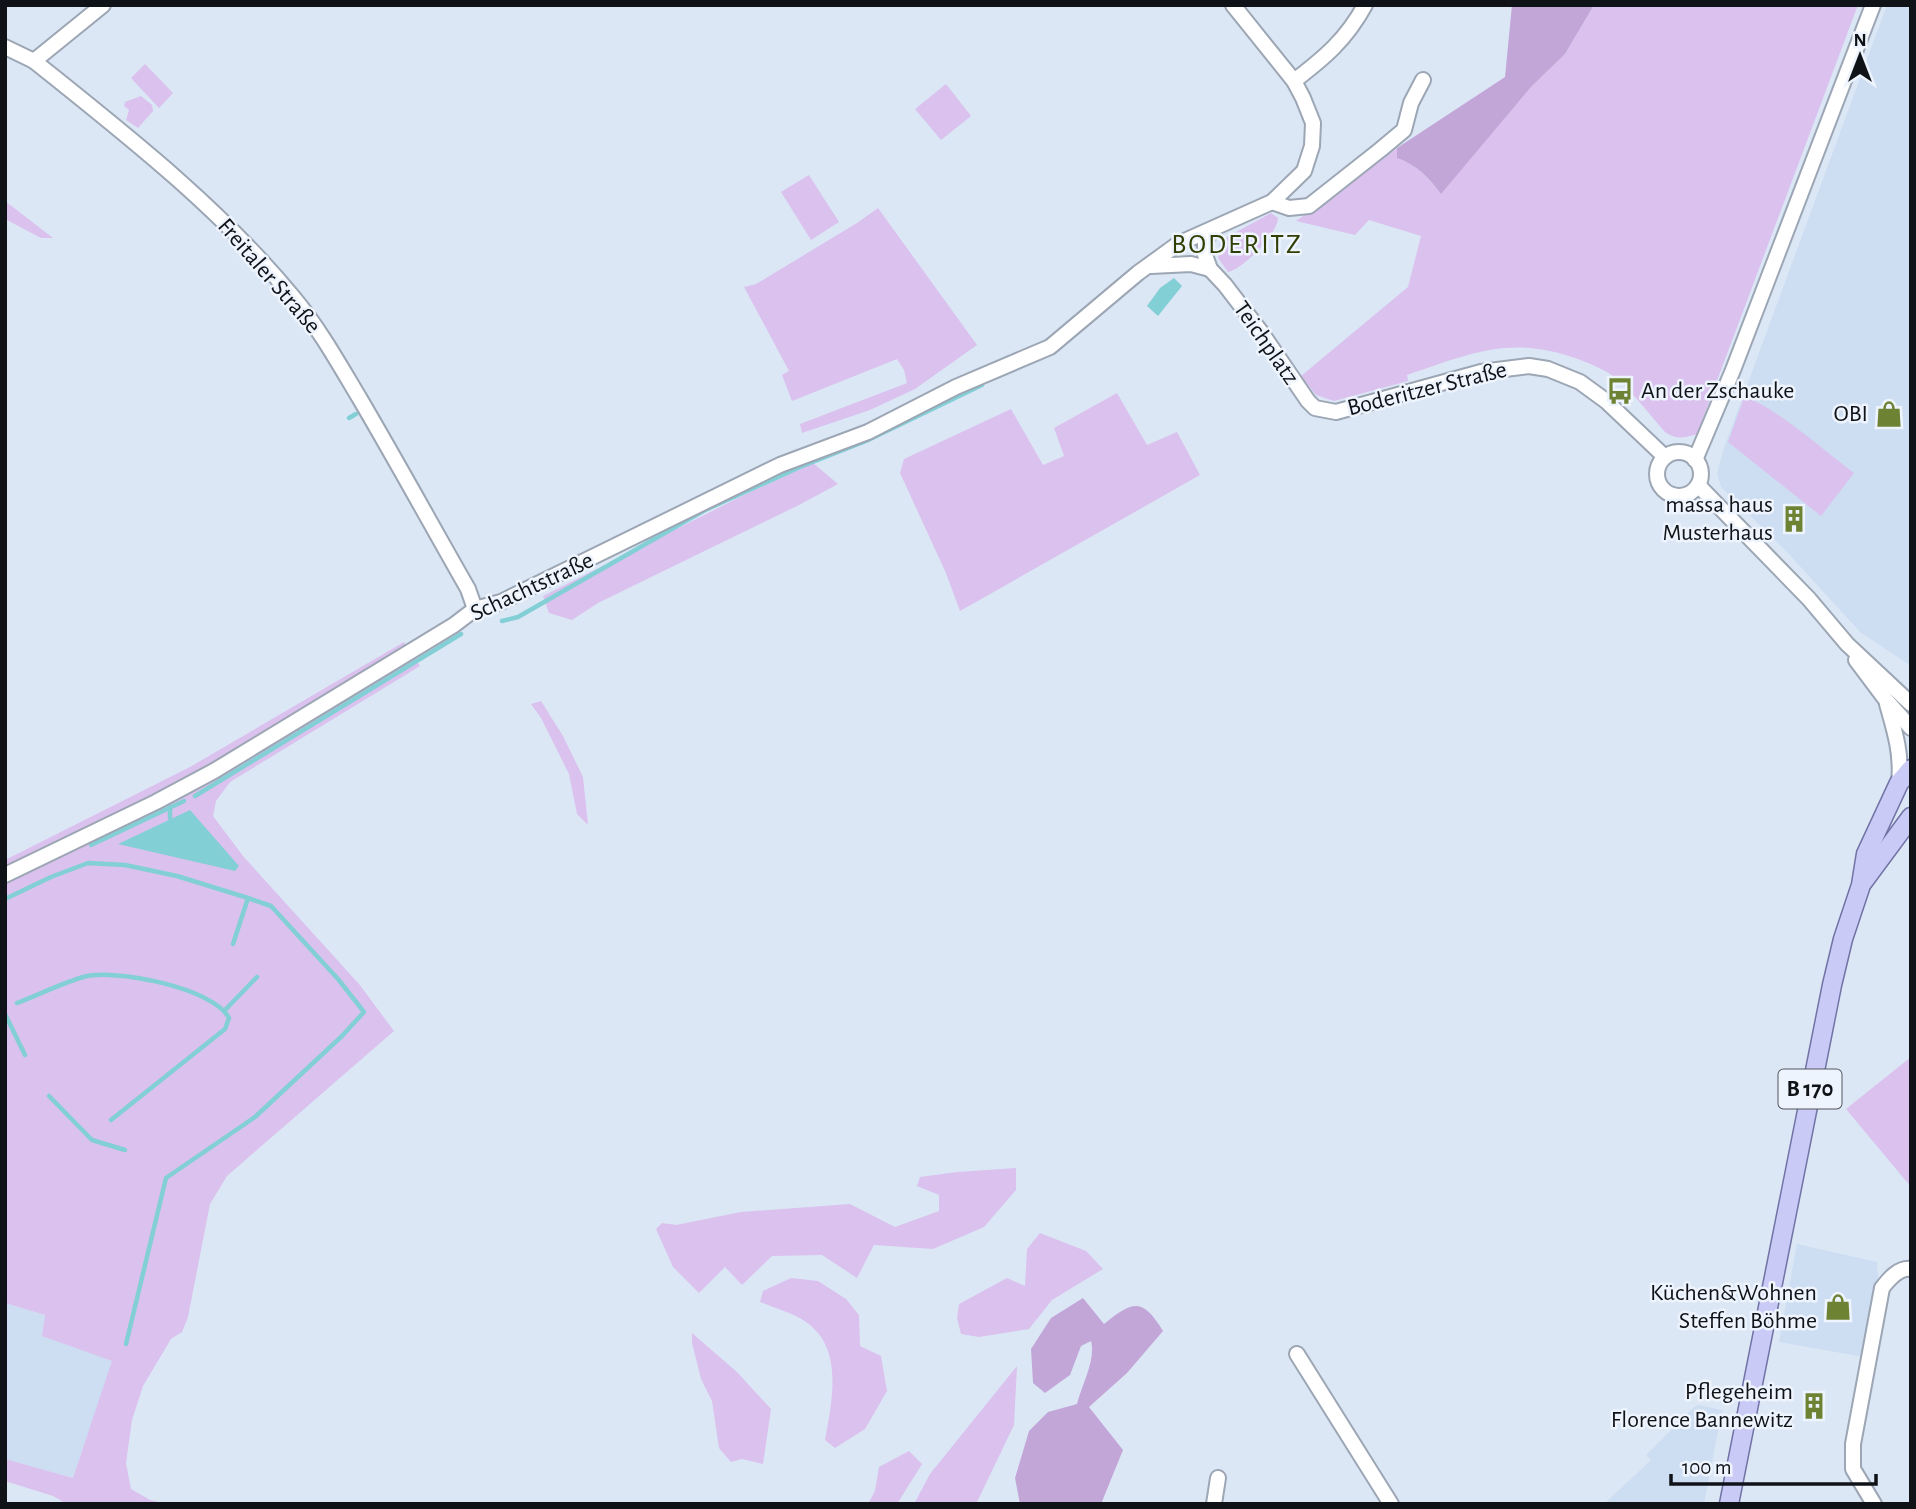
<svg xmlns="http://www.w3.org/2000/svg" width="1916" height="1509" font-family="'Alegreya Sans',sans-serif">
  <rect width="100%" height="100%" fill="#dce7f6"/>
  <g fill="#cdddf2">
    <path d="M1887,5H1911V666L1860,632L1787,552L1721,487L1717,474L1724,448Z"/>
    <path d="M1797,1244L1877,1262L1878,1278L1864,1357L1779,1342Z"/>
    <path d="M5,1303L45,1315L43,1336L113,1361L73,1478L5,1459Z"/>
    <path d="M1699,1405L1722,1410L1704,1504H1604L1651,1460L1646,1455L1694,1407Z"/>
  </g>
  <g fill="#dac1ee">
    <path d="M1594,5H1858L1697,434C1684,438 1677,440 1665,432C1650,415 1635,395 1618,380C1607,370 1589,363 1575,358C1510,335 1469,354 1407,375L1408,381L1334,401L1316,395L1301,376L1408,287L1421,236L1369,220L1355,235L1296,221L1397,148V158C1418,165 1427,178 1441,193L1532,86L1565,54Z"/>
    <path d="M145,64L173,93L159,108L131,78Z"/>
    <path d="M946,84L971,116L941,140L915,109Z"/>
    <path d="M141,96L152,105L153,111L138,128L126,120L129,110L124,106L125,102Z"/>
    <path d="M809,175L839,222L811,240L781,192Z"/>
    <path d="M5,201L53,238H41L5,219Z"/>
    <path d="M878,208L977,345L915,389L870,410L802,433L800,424L907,383L904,370L897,359L792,401L782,375L789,371L744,287L756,284L857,223Z"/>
    <path d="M1271,213L1278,218C1278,233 1243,269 1228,272L1218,258L1220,241Z"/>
    <path d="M1117,393L1147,445L1177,432L1200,475L960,611L946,573L900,473L904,459L1011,409L1043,465L1064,456L1054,428Z"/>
    <path d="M1744,398C1766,399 1833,458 1854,473L1821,516L1728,442Z"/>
    <path d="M813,463L838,484L799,505L598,603L572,620L549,613L543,596L744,495Z"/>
    <path d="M404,642L420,666L230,782L216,801L213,816L243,856L359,984L394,1031L227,1176L210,1204L188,1317L182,1332L171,1339L143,1386L132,1420L126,1463L131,1489L150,1500L167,1504H67L53,1496L5,1481V1459L73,1478L112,1361L42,1336L45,1315L5,1303V860L190,767Z"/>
    <path d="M541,701L563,736L583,777L588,825L577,814L569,774L541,718L531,704Z"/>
    <path d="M1911,1057V1187L1846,1109Z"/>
    <path d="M1016,1168V1190L984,1227L933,1249L874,1245L857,1278L822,1255L772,1256L742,1285L725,1267L699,1293L673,1267L656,1229L662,1223L676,1225L741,1212L850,1204L895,1227L939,1211V1195L917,1186L920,1177L957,1172Z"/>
    <path d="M1040,1233L1086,1251L1103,1269L1052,1300L1029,1329L979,1337L961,1334L957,1318L959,1304L1007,1278L1025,1286L1027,1249Z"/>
    <path d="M791,1278L818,1281L846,1299L859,1315L860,1346L881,1356L887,1391L865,1429L835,1448L825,1440C832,1401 844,1348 806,1322C793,1313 774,1308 760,1302L763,1291Z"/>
    <path d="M692,1333L737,1372L771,1409L763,1464L742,1459L731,1462L719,1448L712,1401L701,1379L692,1343Z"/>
    <path d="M1017,1366L1014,1425L976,1504H914L930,1474Z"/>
    <path d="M909,1451L922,1464L897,1504H868L875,1491L879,1467Z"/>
  </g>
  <g fill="#c3a6d8">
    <path d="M1512,5H1594L1565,54L1532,86L1441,194C1428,177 1417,165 1397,158V148L1505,77Z"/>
    <path d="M1083,1298L1104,1324C1133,1301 1142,1297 1163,1331L1127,1373L1089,1407L1123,1450L1101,1504H1020L1015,1478L1029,1431L1048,1412L1077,1404C1082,1384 1096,1360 1091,1341L1081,1346L1070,1375L1045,1393L1033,1383L1031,1349L1051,1318Z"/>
  </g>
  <g fill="#83cfd6">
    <path d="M1174,278L1182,286L1158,316L1147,306L1160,288Z"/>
    <path d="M190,810L239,866L235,871L118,844Z"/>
  </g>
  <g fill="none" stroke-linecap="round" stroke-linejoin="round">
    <g stroke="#83cfd6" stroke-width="4.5">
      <path d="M349,418L356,414"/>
      <path d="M502,621L518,617L705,510L800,467L866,441L982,385"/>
      <path d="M195,796L461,634"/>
      <path d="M170,807V818"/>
      <path d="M91,845L184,801"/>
      <path d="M5,899L51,877L88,863L125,865L177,876L248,898L271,906L338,979L364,1012L342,1036L255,1117L166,1178L126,1344"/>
      <path d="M233,944L248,898"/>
      <path d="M17,1003C38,995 60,984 83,977C114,968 214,988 229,1018L225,1029L111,1120"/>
      <path d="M225,1010L257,977"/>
      <path d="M5,1014L25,1055"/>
      <path d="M49,1096L92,1140L125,1150"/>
    </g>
    <defs>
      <g id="minor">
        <path d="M5,47L34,61C125,134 218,206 293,297C319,328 339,364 360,399C397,462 432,526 468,589L475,609"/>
        <path d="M34,61L103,5"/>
        <path d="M1294,81C1324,58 1346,40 1365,5"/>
        <path d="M1272,202L1289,208L1309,206L1380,150L1404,130L1411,103L1423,80"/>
        <path d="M1212,230L1205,242V255L1210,269L1225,285L1261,332L1308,401L1315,408L1336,412L1481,372L1529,366L1548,369L1580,382L1606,401L1665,457"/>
        <path d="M1151,266L1191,264L1210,269"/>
        <circle cx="1679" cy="474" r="22"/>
        <path d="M1695,460L1733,370L1873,5"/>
        <path d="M1698,485L1809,599L1847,644L1911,704"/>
        <path d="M1856,660L1886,700L1911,728"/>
        <path d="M1887,704C1895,732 1902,754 1899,783"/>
        <path d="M5,875L156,802L214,771L454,625L475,609L501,602L780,465L868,432L956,387L1050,347L1138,273L1178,244L1272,202L1304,171L1312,146L1313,123L1303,98L1294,81L1233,5"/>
        <path d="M1297,1354L1391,1504"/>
        <path d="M1214,1504L1218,1478"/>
        <path d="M1874,1504L1853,1469V1444L1882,1288C1889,1279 1899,1267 1911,1269"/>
      </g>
      <g id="major">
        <path d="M1863,882L1911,817"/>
        <path d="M1729,1504L1832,985L1843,939L1861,885L1866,854L1899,783L1911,769"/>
      </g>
    </defs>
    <use href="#minor" stroke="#9ca6b4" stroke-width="18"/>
    <use href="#major" stroke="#7173a5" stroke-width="21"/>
    <use href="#minor" stroke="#fff" stroke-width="14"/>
    <use href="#major" stroke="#cacaf7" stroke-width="18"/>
  </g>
  <defs>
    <symbol id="bus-bare" viewBox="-9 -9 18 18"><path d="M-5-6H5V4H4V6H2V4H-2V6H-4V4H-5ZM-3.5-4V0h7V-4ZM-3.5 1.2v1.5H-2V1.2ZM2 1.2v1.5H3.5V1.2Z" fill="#6e8233" stroke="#edf4fd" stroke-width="2.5" paint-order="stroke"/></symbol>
    <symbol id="shop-bare" viewBox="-9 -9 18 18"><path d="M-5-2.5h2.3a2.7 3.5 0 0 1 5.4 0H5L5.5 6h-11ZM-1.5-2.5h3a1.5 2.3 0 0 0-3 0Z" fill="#6e8233" stroke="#edf4fd" stroke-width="2.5" paint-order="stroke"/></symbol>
    <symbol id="building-bare" viewBox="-9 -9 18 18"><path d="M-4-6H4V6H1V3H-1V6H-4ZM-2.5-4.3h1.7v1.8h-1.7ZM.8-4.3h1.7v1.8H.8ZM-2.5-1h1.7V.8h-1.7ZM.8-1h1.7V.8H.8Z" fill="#6e8233" stroke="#edf4fd" stroke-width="2.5" paint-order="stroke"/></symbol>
  </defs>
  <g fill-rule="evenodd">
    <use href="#bus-bare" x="1601" y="372" width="38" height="38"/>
    <use href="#shop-bare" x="1870" y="395" width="38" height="38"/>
    <use href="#building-bare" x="1775" y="500" width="38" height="38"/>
    <use href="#shop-bare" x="1819" y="1288" width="38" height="38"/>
    <use href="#building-bare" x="1795" y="1387" width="38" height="38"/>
  </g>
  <g text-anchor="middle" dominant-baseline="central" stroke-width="5" stroke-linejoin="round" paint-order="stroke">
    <rect fill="#edf4fd" stroke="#52565d" stroke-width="2" x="1778.5" y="1069.5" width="63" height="39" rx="5"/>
    <g font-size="23" font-weight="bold" fill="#0f1318">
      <text x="1810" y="1089">B 170</text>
    </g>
    <g font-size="24" fill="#0f1318" stroke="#edf4fd">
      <text transform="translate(269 276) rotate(49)">Freitaler Straße</text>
      <text transform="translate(1266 343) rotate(55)">Teichplatz</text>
      <text transform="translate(1427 389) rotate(-14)">Boderitzer Straße</text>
      <text transform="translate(532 587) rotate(-25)">Schachtstraße</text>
    </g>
    <g font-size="24" fill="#0f1318" stroke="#edf4fd" text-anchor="end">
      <text x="1641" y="391" text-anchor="start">An der Zschauke</text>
      <text x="1868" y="414">OBI</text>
      <text x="1773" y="505">massa haus<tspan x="1773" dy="28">Musterhaus</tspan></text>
      <text x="1817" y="1293">Küchen&amp;Wohnen<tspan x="1817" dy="28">Steffen Böhme</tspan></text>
      <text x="1793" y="1392">Pflegeheim<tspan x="1793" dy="28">Florence Bannewitz</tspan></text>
    </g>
    <g font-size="28" letter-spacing="2" fill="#323f04" stroke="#edf4fd">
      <text x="1237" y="245">BODERITZ</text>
    </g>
  </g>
  <rect width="1916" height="1509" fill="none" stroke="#0f1318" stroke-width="14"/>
  <g transform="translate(1860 56)" stroke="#edf4fd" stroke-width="5" paint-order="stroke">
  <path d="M0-5L12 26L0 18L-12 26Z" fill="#0f1318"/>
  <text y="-10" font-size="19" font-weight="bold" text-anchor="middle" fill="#0f1318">N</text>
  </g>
  <path d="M1671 1474v10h205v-10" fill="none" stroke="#0f1318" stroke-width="3.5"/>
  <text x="1682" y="1474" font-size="21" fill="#0f1318" stroke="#edf4fd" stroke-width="5" paint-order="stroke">100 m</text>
</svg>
